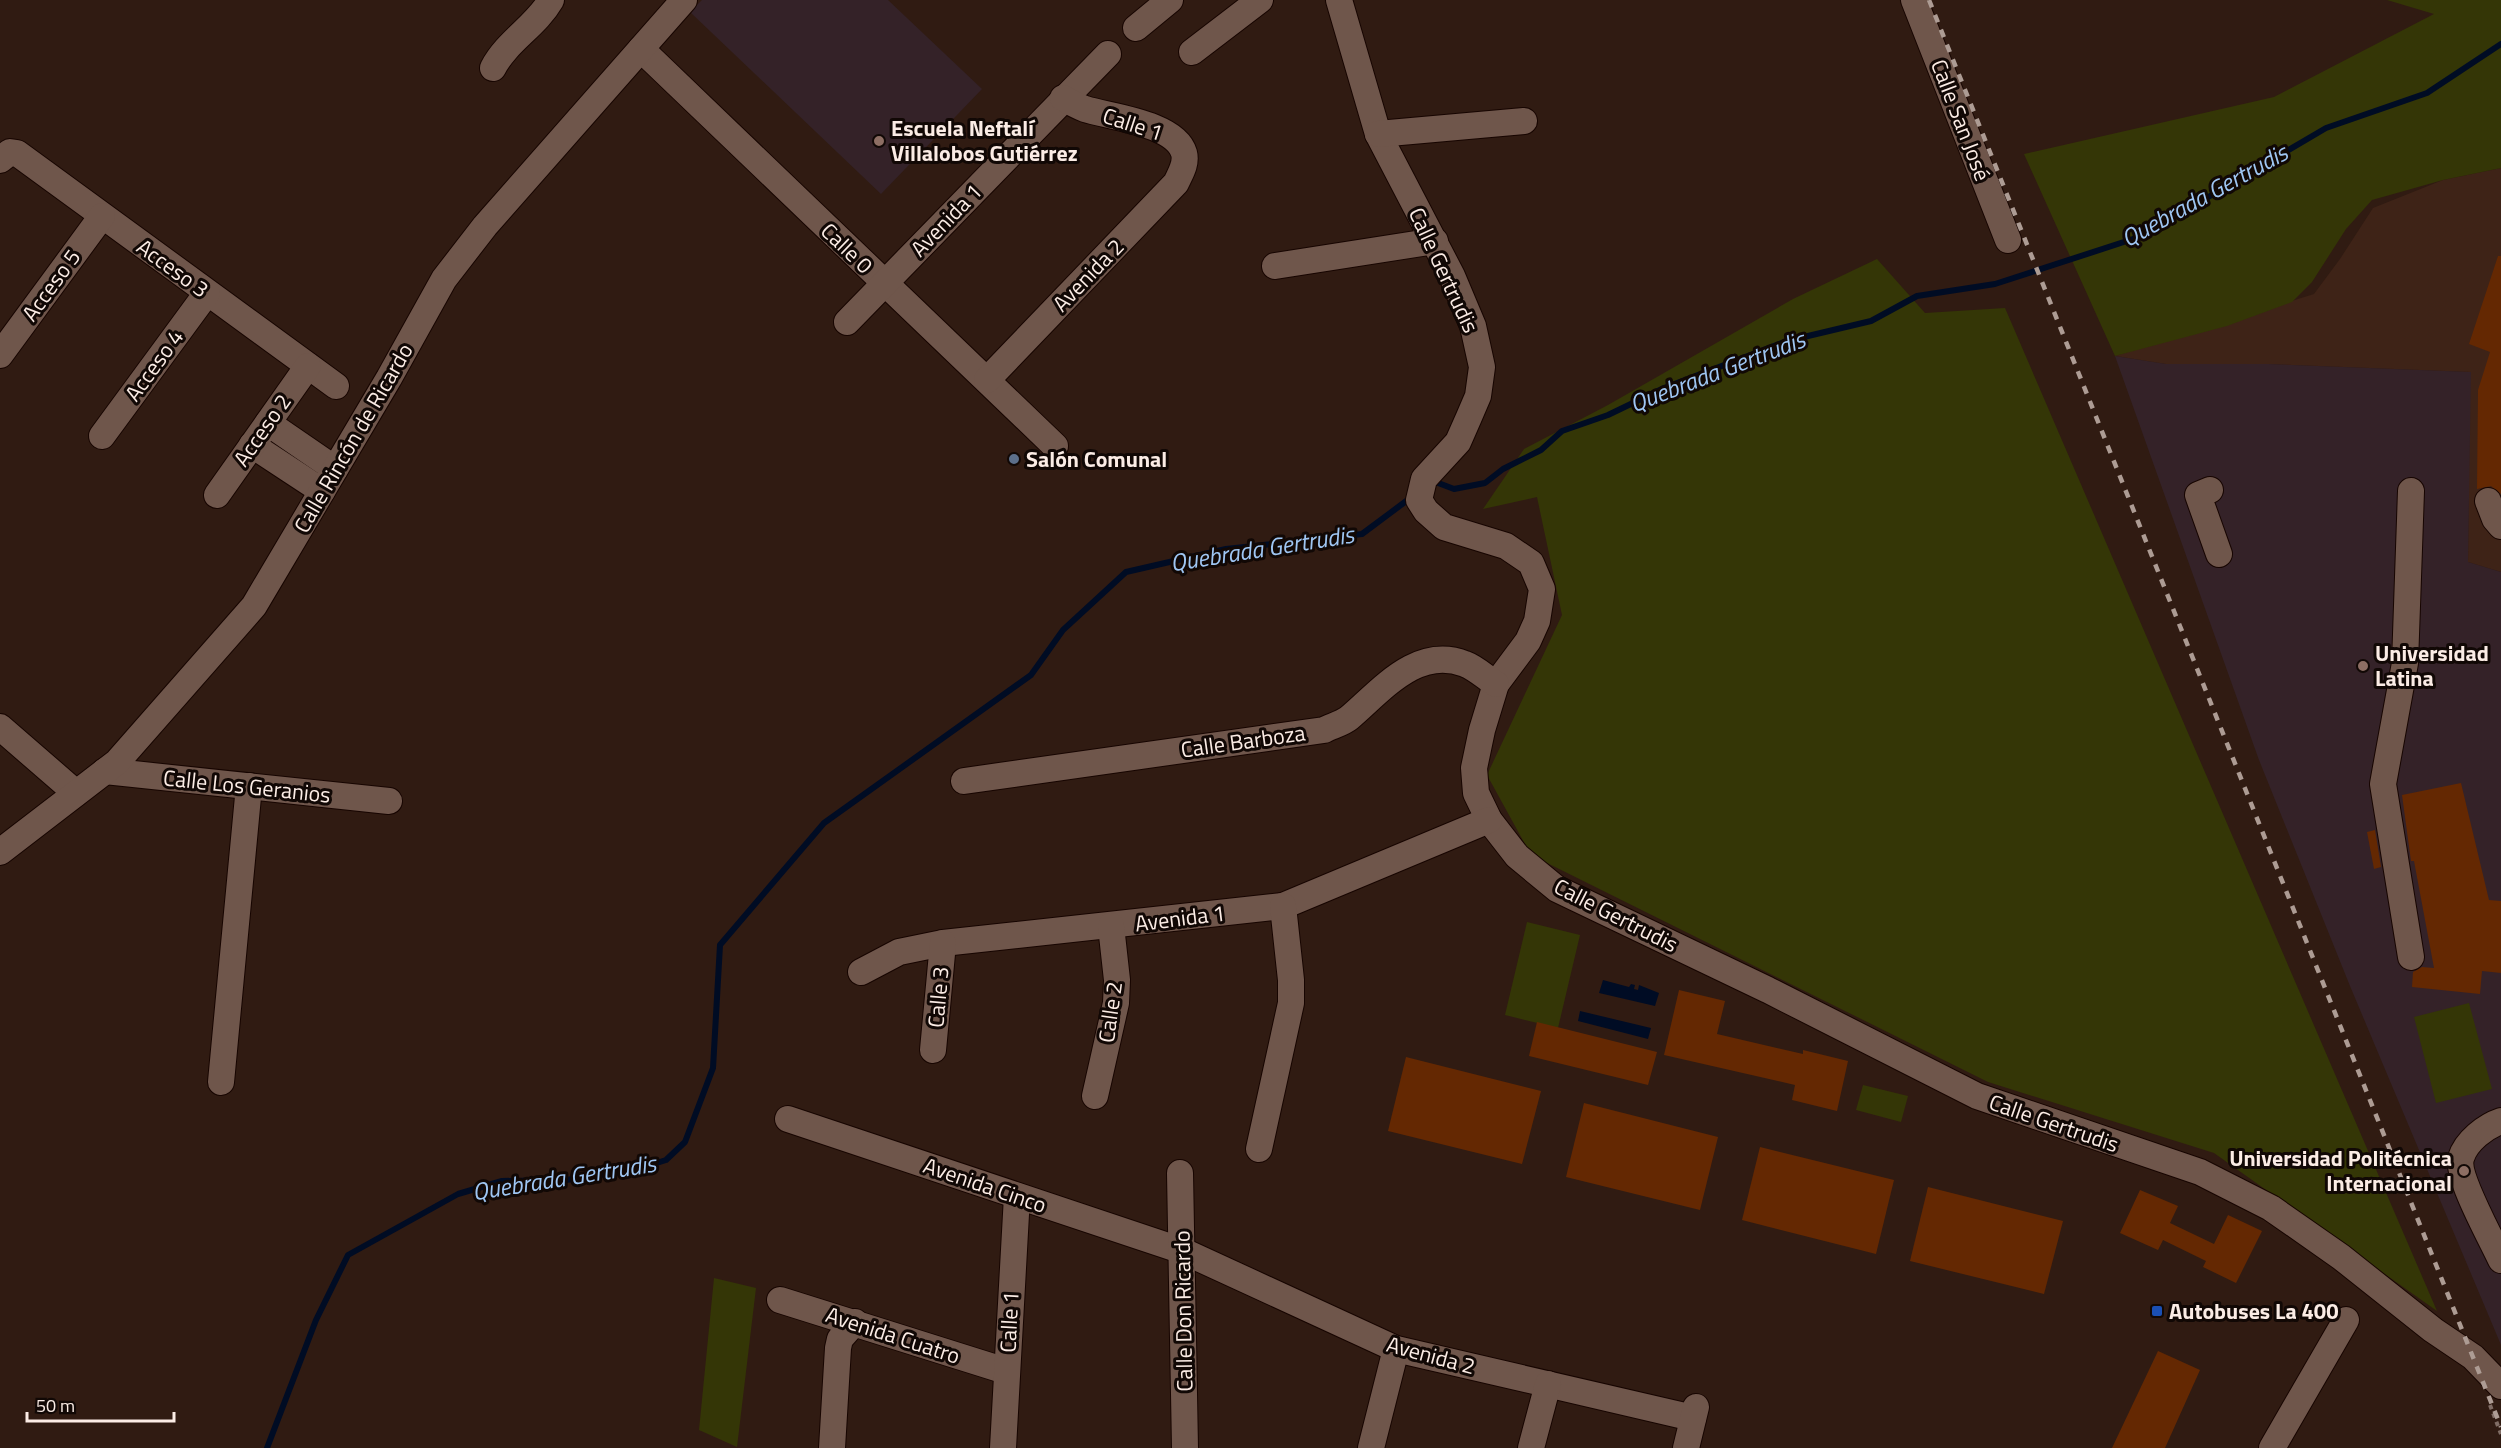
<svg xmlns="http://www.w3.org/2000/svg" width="2501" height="1448" font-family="'Titillium Web',sans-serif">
  <rect width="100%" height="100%" fill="#301b12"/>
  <path fill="#3e2317" d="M2501,168V572L2468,562L2470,372L2268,364H2166L2115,356L2314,294L2340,259L2373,208L2443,180Z"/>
  <g fill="#342228">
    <path d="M702,0H888L982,89L881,194L690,12Z"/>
    <path d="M2115,356L2166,364H2268L2471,372L2468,562L2501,572V1345L2350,986L2259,760Z"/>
  </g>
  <g fill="#343606">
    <path d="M2387,0H2501V168L2443,180L2372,200L2346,229L2312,282L2292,302L2227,326L2115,356L2024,154L2274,97L2434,14Z"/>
    <path d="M1877,259L1925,313L2005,308L2437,1311L2214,1153L1988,1082L1531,855L1487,775L1562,615L1537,497L1483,509L1524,449L1608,405L1793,299Z"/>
    <path d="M1527,922L1580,935L1558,1028L1505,1015Z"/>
    <path d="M2469,1003L2492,1089L2436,1103L2414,1017Z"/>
    <path d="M1863,1085L1908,1096L1901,1122L1856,1110Z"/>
    <path d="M714,1278L756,1288L737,1447L699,1430Z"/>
  </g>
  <g fill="#000c24">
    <path d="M1603,980L1629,987L1631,984L1635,985L1634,989L1638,990L1639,985L1659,993L1655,1006L1599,993Z"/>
    <path d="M1580,1011L1651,1028L1648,1039L1578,1021Z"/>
  </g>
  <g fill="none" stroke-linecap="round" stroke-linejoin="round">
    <g stroke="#000c24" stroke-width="6">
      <path d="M1431,482L1433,481L1454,489L1485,483L1503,469L1541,450L1562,431L1608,415L1664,388L1787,341L1871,321L1917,296L1995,284L2133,239L2219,191L2326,128L2427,93L2501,44"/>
      <path d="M267,1448L316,1320L348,1255L458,1194L502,1181L566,1180L635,1170L666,1160L685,1142L713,1068L720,945L824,823L1031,675L1063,630L1126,572L1226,549L1362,534L1413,496"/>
    </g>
  </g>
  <g fill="#642802">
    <path d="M2498,256H2501V494L2491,486L2477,489L2478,390L2490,352L2469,344Z"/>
    <path d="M2461,783L2489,900L2501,901V973L2482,971L2480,994L2412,987L2413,972L2422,967L2434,968L2414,861H2411L2402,795Z"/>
    <path d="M2375,830L2381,867L2374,869L2367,832Z"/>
    <path d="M1679,990L1725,1001L1717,1034L1803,1054V1050L1848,1061L1837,1111L1792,1100L1795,1085L1664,1055Z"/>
    <path d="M1537,1022L1657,1052L1648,1085L1529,1056Z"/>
    <path d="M1406,1057L1541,1091L1522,1164L1388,1131Z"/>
    <path d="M1584,1103L1718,1137L1700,1210L1566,1177Z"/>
    <path d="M1760,1147L1894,1180L1876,1254L1742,1220Z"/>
    <path d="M1928,1187L2063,1221L2044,1294L1910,1261Z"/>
    <path d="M2140,1190L2178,1206L2170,1223L2214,1244L2228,1215L2262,1231L2236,1283L2203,1267L2206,1261L2163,1240L2158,1250L2120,1233Z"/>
    <path d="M2158,1351L2200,1370L2165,1448H2112Z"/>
  </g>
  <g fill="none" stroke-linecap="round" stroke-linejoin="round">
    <defs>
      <g id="minor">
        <path d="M1339,0L1378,134L1452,276L1473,326L1482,367L1478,396L1469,417L1458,442L1424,479L1419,500L1426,511L1444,527L1506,546L1531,563L1542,589L1537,621L1528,641L1496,684L1482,730L1474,768L1476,793L1489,820L1517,856L1557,889L1768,990L1977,1096L2200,1172L2271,1208L2341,1257L2433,1330L2473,1357L2501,1386"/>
        <path d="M1914,0L2008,240"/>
        <path d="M1136,28L1170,0"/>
        <path d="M641,49L1055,446"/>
        <path d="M1192,52L1260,0"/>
        <path d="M493,68C507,41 536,26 551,0"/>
        <path d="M1378,134L1524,121"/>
        <path d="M0,160L10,152L17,153L336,386"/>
        <path d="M1275,266L1435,241"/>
        <path d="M847,322L1108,54"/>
        <path d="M0,355L102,216"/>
        <path d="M987,380L1176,183C1180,174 1187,164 1184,153C1175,123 1110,117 1085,109C1077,106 1070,102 1063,98"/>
        <path d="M268,423L335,469"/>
        <path d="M102,436L207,293"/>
        <path d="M252,445L322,491"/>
        <path d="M2210,490L2198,495L2219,554"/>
        <path d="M2411,491L2405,663L2383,784L2411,957"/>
        <path d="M217,495L308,366"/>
        <path d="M2488,501L2495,519L2501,526"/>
        <path d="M0,727L76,793"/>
        <path d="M105,771L389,801"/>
        <path d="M964,781L1324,730C1332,726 1343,723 1349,718C1381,691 1417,645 1465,664C1476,668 1486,678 1496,684"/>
        <path d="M0,852L117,762L254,606L389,378L444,279L485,226L684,0"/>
        <path d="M861,972L899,952L943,943L1283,906L1489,820"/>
        <path d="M933,1050L943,943"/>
        <path d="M221,1082L249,786"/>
        <path d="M1095,1096L1116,1003L1117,980L1111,926"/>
        <path d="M788,1119L1183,1251L1396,1349L1693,1418"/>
        <path d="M2501,1121C2486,1126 2466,1141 2461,1158C2456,1176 2492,1240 2501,1260"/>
        <path d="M1259,1149L1291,1003V980L1283,906"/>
        <path d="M1180,1173L1185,1448"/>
        <path d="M780,1300L1006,1371"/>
        <path d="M832,1448L838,1348L840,1339L855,1322"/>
        <path d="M1003,1448L1017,1196"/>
        <path d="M1371,1448L1396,1349"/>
        <path d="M1531,1448L1548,1384"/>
        <path d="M1686,1448L1696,1407"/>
        <path d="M2272,1448L2346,1320"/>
      </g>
    </defs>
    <use href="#minor" stroke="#170501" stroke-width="28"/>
    <path stroke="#806d65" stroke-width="4" stroke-dasharray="4.5 4.5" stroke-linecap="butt" d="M2490,1405L2501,1434"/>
    <use href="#minor" stroke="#6f564b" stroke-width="26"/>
    <path stroke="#ad9c94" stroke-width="4.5" stroke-dasharray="8 8" stroke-linecap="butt" d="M1929,0L2501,1427"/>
  </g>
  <g fill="#8d6e63" stroke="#110805" stroke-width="2">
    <circle cx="879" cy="141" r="6"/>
    <circle cx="2363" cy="666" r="6"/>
    <circle cx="2464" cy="1171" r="6"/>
  </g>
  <circle fill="#5c6f8a" stroke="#110805" stroke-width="2" cx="1014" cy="459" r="6"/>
  <rect fill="#1a4fb4" stroke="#110805" stroke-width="2" x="2151" y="1305" width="12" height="12" rx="3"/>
  <g text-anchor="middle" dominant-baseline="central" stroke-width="6" stroke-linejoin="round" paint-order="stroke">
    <g font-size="22" fill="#fbece5" stroke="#110805">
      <text transform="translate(1961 120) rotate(69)">Calle San José</text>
      <text transform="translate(1133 124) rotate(18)">Calle 1</text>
      <text transform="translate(946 220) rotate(-46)">Avenida 1</text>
      <text transform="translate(847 248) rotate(44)">Calle 0</text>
      <text transform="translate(173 268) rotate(36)">Acceso 3</text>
      <text transform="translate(1444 270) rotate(65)">Calle Gertrudis</text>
      <text transform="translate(1088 275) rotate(-46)">Avenida 2</text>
      <text transform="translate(51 285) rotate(-54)">Acceso 5</text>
      <text transform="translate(154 365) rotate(-54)">Acceso 4</text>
      <text transform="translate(262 430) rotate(-55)">Acceso 2</text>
      <text transform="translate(353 438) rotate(-60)">Calle Rincón de Ricardo</text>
      <text transform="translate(1243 741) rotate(-8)">Calle Barboza</text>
      <text transform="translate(247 786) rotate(6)">Calle Los Geranios</text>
      <text transform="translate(1616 915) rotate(27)">Calle Gertrudis</text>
      <text transform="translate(1180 918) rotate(-7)">Avenida 1</text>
      <text transform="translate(938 997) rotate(-85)">Calle 3</text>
      <text transform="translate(1110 1012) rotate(-82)">Calle 2</text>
      <text transform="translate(2054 1123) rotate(19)">Calle Gertrudis</text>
      <text transform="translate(985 1185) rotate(19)">Avenida Cinco</text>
      <text transform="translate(1183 1311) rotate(-91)">Calle Don Ricardo</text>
      <text transform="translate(1009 1322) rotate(-87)">Calle 1</text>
      <text transform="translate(893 1335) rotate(18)">Avenida Cuatro</text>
      <text transform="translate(1431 1355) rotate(15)">Avenida 2</text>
    </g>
    <g font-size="22" font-weight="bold" fill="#fbece5" stroke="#110805" text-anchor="start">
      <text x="891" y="128">Escuela Neftalí<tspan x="891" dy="25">Villalobos Gutiérrez</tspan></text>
      <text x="1026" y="459">Salón Comunal</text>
      <text x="2375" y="653">Universidad<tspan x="2375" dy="25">Latina</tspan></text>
      <text x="2452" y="1158" text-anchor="end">Universidad Politécnica<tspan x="2452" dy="25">Internacional</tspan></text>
      <text x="2169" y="1311">Autobuses La 400</text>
    </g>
    <g font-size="24" font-style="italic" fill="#9fc6f3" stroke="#110805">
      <text transform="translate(2204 195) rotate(-29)">Quebrada Gertrudis</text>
      <text transform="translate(1717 371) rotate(-21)">Quebrada Gertrudis</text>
      <text transform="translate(1262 548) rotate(-9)">Quebrada Gertrudis</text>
      <text transform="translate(564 1177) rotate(-9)">Quebrada Gertrudis</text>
    </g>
  </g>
  <path d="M27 1412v9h147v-9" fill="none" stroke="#fbece5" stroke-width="3"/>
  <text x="36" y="1412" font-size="18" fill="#fbece5" stroke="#110805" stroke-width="4.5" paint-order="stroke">50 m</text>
</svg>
